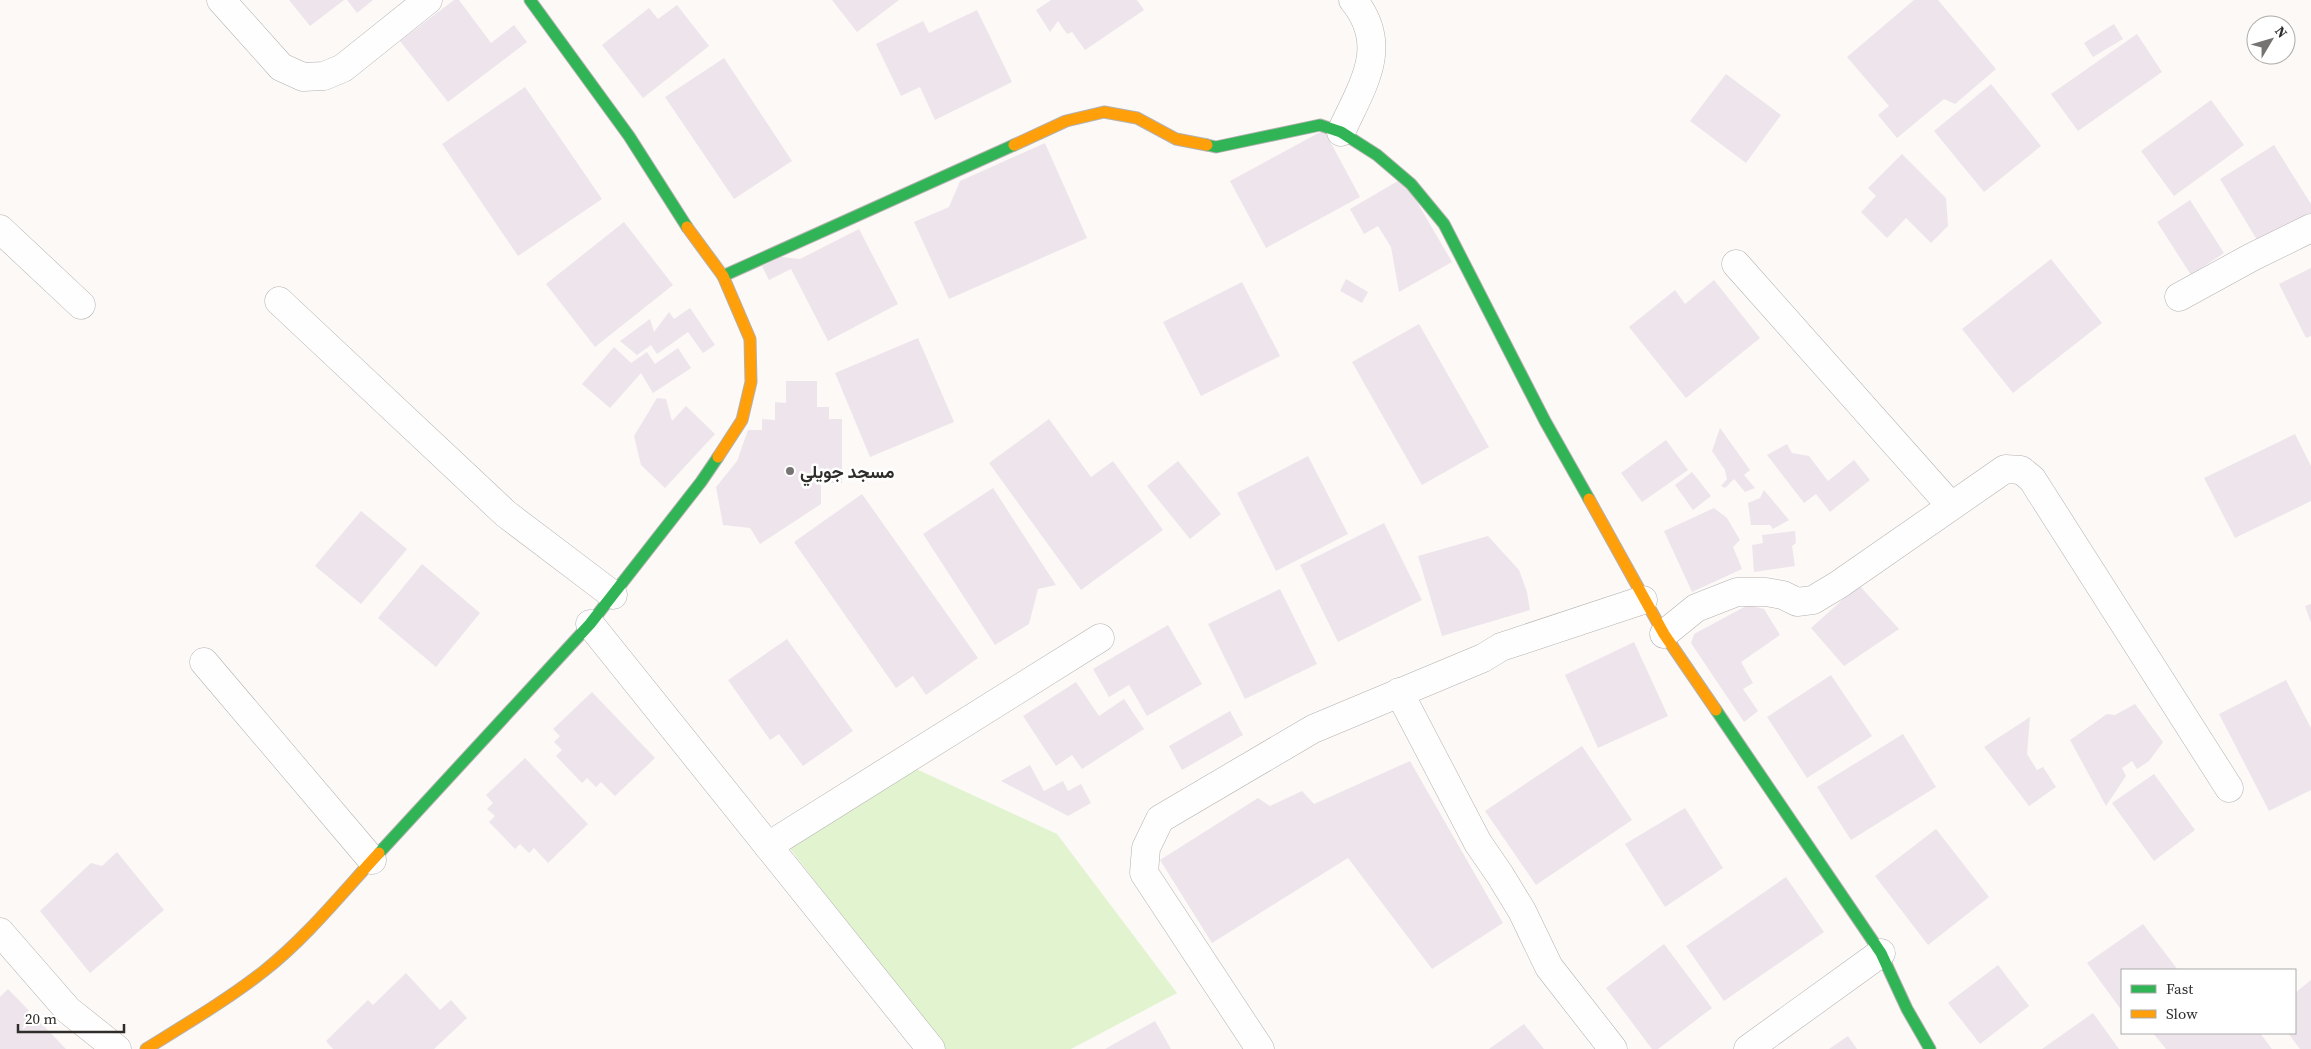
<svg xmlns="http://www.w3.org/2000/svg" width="2311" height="1049" font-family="'Source Serif 4',Vazirmatn,serif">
  <rect width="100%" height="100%" fill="#fcf9f7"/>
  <path fill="#e2f4cf" d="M912,767L1057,834L1177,993L1071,1049H942L789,847Z"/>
  <g fill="#eee5ec">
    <path d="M289,0H344L310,26Z"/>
    <path d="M347,0H373L357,13Z"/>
    <path d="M454,0H459L491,43L514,25L527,42L448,102L400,41Z"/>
    <path d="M832,0H899L857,32Z"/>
    <path d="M1051,0H1137L1144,10L1085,50L1072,32L1067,34L1058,21L1050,32L1036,10Z"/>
    <path d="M1914,0H1938L1996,69L1955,104L1944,99L1897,138L1878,115L1889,106L1847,57Z"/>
    <path d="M677,5L709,46L643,98L602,45L649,8L658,19Z"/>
    <path d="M977,10L1012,82L935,120L920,87L901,96L876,44L923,21L929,33Z"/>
    <path d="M2114,24L2123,39L2093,57L2084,43Z"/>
    <path d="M2137,34L2162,72L2078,131L2051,94Z"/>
    <path d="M724,58L792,161L734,199L665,97Z"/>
    <path d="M1726,74L1781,115L1746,163L1690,121Z"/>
    <path d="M1991,84L2041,146L1984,192L1934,131Z"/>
    <path d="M525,87L602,199L518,256L442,144Z"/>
    <path d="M2211,100L2244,145L2174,196L2141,151Z"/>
    <path d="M1324,130L1360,197L1266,248L1230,181Z"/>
    <path d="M1045,143L1087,238L949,299L914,222L949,207L960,181Z"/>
    <path d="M2274,145L2311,204V218L2262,248L2220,179Z"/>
    <path d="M1902,154L1946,198L1948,226L1931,243L1906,218L1887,238L1861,212L1876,196L1868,188Z"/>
    <path d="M1403,178L1452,262L1399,292L1391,247L1378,226L1364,234L1350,209Z"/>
    <path d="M2190,200L2224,253L2191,275L2157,222Z"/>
    <path d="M624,222L673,285L595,347L546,284Z"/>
    <path d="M859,229L898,304L828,341L791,269L769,280L762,266L781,257L800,259Z"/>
    <path d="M2051,259L2102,323L2013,393L1962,329Z"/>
    <path d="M2311,268V336L2306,338L2279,284Z"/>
    <path d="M1346,279L1368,292L1362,303L1340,291Z"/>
    <path d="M1714,280L1760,338L1686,398L1629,327L1675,290L1685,304Z"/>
    <path d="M1242,282L1280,356L1201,396L1163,322Z"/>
    <path d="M690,308L715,345L703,353L688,332L657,354L651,345L637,355L620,341L650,319L654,332L669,312L674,319Z"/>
    <path d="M1419,324L1489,447L1422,485L1352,362Z"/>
    <path d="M918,338L954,422L870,457L835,373Z"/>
    <path d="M614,347L631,363L647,352L655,364L678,348L691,368L653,393L641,373L610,408L582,384Z"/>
    <path d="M786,381H817V407H829V419H842V483H821V504L760,544L750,528L723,525L716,487L737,461L748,430H762V419L775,420V402L786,403Z"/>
    <path d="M657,398L666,399L672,421L686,406L715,434L665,488L641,465L634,436Z"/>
    <path d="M1049,419L1091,477L1113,461L1163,530L1081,590L989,463Z"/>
    <path d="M1720,428L1750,470L1744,475L1755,488L1745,492L1734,479L1725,488L1721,486L1727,479L1725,470L1712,451Z"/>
    <path d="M2295,434L2311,466V501L2235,538L2204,478Z"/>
    <path d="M1666,440L1688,470L1642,502L1621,473Z"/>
    <path d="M1787,444L1792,453L1809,456L1828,481L1854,460L1870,480L1830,512L1816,494L1804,503L1767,455Z"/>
    <path d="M1308,456L1348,534L1276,571L1237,493Z"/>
    <path d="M1178,461L1221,514L1190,539L1147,486Z"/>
    <path d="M1692,472L1711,496L1693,510L1675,485Z"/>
    <path d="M993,488L1056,585L1038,589L1029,624L995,645L923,534Z"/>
    <path d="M1764,490L1789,520L1773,529L1770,525H1751L1748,503L1760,498Z"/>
    <path d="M862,494L978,658L926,695L913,676L896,688L794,542Z"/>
    <path d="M1714,508L1727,518L1740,540L1733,547L1742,569L1692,592L1664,531Z"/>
    <path d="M361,511L407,549L361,604L315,566Z"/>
    <path d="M1384,523L1422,600L1338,642L1300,565Z"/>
    <path d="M1795,531L1796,543L1792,546L1795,566L1754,572L1752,545L1763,543L1762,535Z"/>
    <path d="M1488,536L1519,570L1527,592L1530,610L1442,636L1418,556Z"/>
    <path d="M422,564L480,613L436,667L378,618Z"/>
    <path d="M1859,585L1899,629L1844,666L1811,628Z"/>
    <path d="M1280,589L1317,664L1245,699L1208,624Z"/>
    <path d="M2311,604V623L2305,606Z"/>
    <path d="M1748,605L1764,609L1780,635L1741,662L1753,683L1743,689L1758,711L1744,722L1691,643L1694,634Z"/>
    <path d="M1168,625L1202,684L1147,716L1129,685L1109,697L1093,669Z"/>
    <path d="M787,639L853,731L803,766L779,734L770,740L728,680Z"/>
    <path d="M1634,642L1668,716L1598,748L1565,675Z"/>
    <path d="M1831,675L1872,736L1807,778L1767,717Z"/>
    <path d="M2286,680L2311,728V790L2269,811L2219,714Z"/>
    <path d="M1076,682L1099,716L1124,699L1144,729L1082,769L1072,755L1056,766L1023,716Z"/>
    <path d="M592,692L655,758L615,796L601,782L596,787L587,778L582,783L556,756L562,750L554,742L560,736L553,729Z"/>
    <path d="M2135,704L2163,742L2149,761L2137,769L2132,761L2122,768L2126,776L2106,806L2070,740L2107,714L2115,715Z"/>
    <path d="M1230,711L1243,735L1182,770L1169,746Z"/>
    <path d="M2030,717L2027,754L2037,770L2043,767L2056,787L2029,806L1984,747Z"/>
    <path d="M1903,734L1936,787L1851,840L1817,787Z"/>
    <path d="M1582,746L1632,820L1536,885L1485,811Z"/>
    <path d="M525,758L588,824L548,863L534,848L529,853L520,844L515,849L489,822L495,816L487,809L493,803L486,795Z"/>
    <path d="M1410,761L1503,923L1432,969L1348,858L1212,943L1160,860L1258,798L1270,806L1302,791L1314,804Z"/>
    <path d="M1030,765L1044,791L1063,781L1068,791L1081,784L1091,803L1068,816L1001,781Z"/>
    <path d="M2154,774L2195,830L2154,861L2112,803Z"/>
    <path d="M1685,808L1723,868L1665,907L1625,844Z"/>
    <path d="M1936,829L1989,897L1928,945L1875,876Z"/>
    <path d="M117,852L164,910L90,973L40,911L91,863L102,866Z"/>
    <path d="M1786,877L1824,932L1724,1001L1686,946Z"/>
    <path d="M2143,924L2178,970H2122V1011L2087,963Z"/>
    <path d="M1664,944L1712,1008L1658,1049H1652L1606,988Z"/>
    <path d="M1998,965L2029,1006L1980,1044L1948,1003Z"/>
    <path d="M406,973L440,1010L451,1000L467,1018L434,1049H333L326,1041L368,1000L373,1005Z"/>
    <path d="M2311,980V1049H2300L2288,1033H2295V993Z"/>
    <path d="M8,989L66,1049H0V997Z"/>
    <path d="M2093,1013L2119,1049H2042Z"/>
    <path d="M1155,1021L1171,1049H1105Z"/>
    <path d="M1524,1024L1544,1049H1489Z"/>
    <path d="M2153,1033H2260L2272,1049H2166Z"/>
    <path d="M1848,1036L1857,1049H1829Z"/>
  </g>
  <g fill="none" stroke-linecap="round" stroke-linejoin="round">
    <defs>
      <g id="street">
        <path d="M221,0L281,67L303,77L324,76L343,68L428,0"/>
        <path d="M1341,132C1362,86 1391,46 1353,0"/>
        <path d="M0,229L81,305"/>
        <path d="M1736,264L1951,506"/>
        <path d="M2179,297L2252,257L2311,228"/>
        <path d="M279,301L506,514L613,595"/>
        <path d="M590,624L931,1049"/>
        <path d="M1664,634L1696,608L1737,592H1766L1783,595L1797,602L1813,600L1838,585L2005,469L2021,470L2032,479L2229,788"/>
        <path d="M204,662L372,860"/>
        <path d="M1399,692L1478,843L1500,875L1522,911L1549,967L1613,1049"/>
        <path d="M768,846L1100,638"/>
        <path d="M0,932L68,1010L117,1049"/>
        <path d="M1260,1049L1144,873L1146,848L1160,819L1313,729L1483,658L1501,647L1643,600"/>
        <path d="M1748,1049L1881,953"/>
      </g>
      <g id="fast">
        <path d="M530,0L629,136L687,227"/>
        <path d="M1207,145L1216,147L1320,125L1341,132L1377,155L1411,184L1444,224L1545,421L1589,499"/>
        <path d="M723,276L1014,145"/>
        <path d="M1716,710L1881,953L1907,1009L1930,1049"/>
        <path d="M379,853L590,624L701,482L718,457"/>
      </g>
      <g id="slow">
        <path d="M1014,145L1066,121L1104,112L1137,118L1176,139L1207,145"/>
        <path d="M687,227L723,276L750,339L751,382L742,420L718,457"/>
        <path d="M1589,499L1664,634L1716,710"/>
        <path d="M146,1049C186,1024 227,1000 264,971C307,937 342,893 379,853"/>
      </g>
    </defs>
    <use href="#street" stroke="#b3b1b0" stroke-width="29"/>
    <use href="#fast" stroke="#b3b1b0" stroke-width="13"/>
    <use href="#slow" stroke="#b3b1b0" stroke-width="13"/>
    <use href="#street" stroke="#fffefe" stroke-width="28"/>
    <use href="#fast" stroke="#30b455" stroke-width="11"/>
    <use href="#slow" stroke="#ff9f0a" stroke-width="11"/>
  </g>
  <circle fill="#767472" stroke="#fff" stroke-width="2" cx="790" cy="471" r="5"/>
  <g text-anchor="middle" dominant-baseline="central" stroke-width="5" stroke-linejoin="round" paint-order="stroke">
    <g font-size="18" font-weight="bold" fill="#2e2d2b" stroke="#fff" text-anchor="start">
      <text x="800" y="471">مسجد جويلي</text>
    </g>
  </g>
  <rect x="2121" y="969" width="175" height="65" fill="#ffffff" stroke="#ababaa"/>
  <rect x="2131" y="985" width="25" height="8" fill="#30b455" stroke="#ababaa"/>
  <text x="2166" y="994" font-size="15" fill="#2e2d2b">Fast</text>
  <rect x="2131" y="1010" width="25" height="8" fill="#ff9f0a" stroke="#ababaa"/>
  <text x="2166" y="1019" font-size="15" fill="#2e2d2b">Slow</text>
  <g transform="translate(2271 40) rotate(52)"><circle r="24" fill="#ffffff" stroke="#ababaa"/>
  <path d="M0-4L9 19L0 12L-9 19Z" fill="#767472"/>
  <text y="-8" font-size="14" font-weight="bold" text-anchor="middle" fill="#2e2d2b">N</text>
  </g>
  <path d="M18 1024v8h106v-8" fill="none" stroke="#2e2d2b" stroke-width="2.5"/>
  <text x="25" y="1024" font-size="15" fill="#2e2d2b" stroke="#ffffff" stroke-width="4" paint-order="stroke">20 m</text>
</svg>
